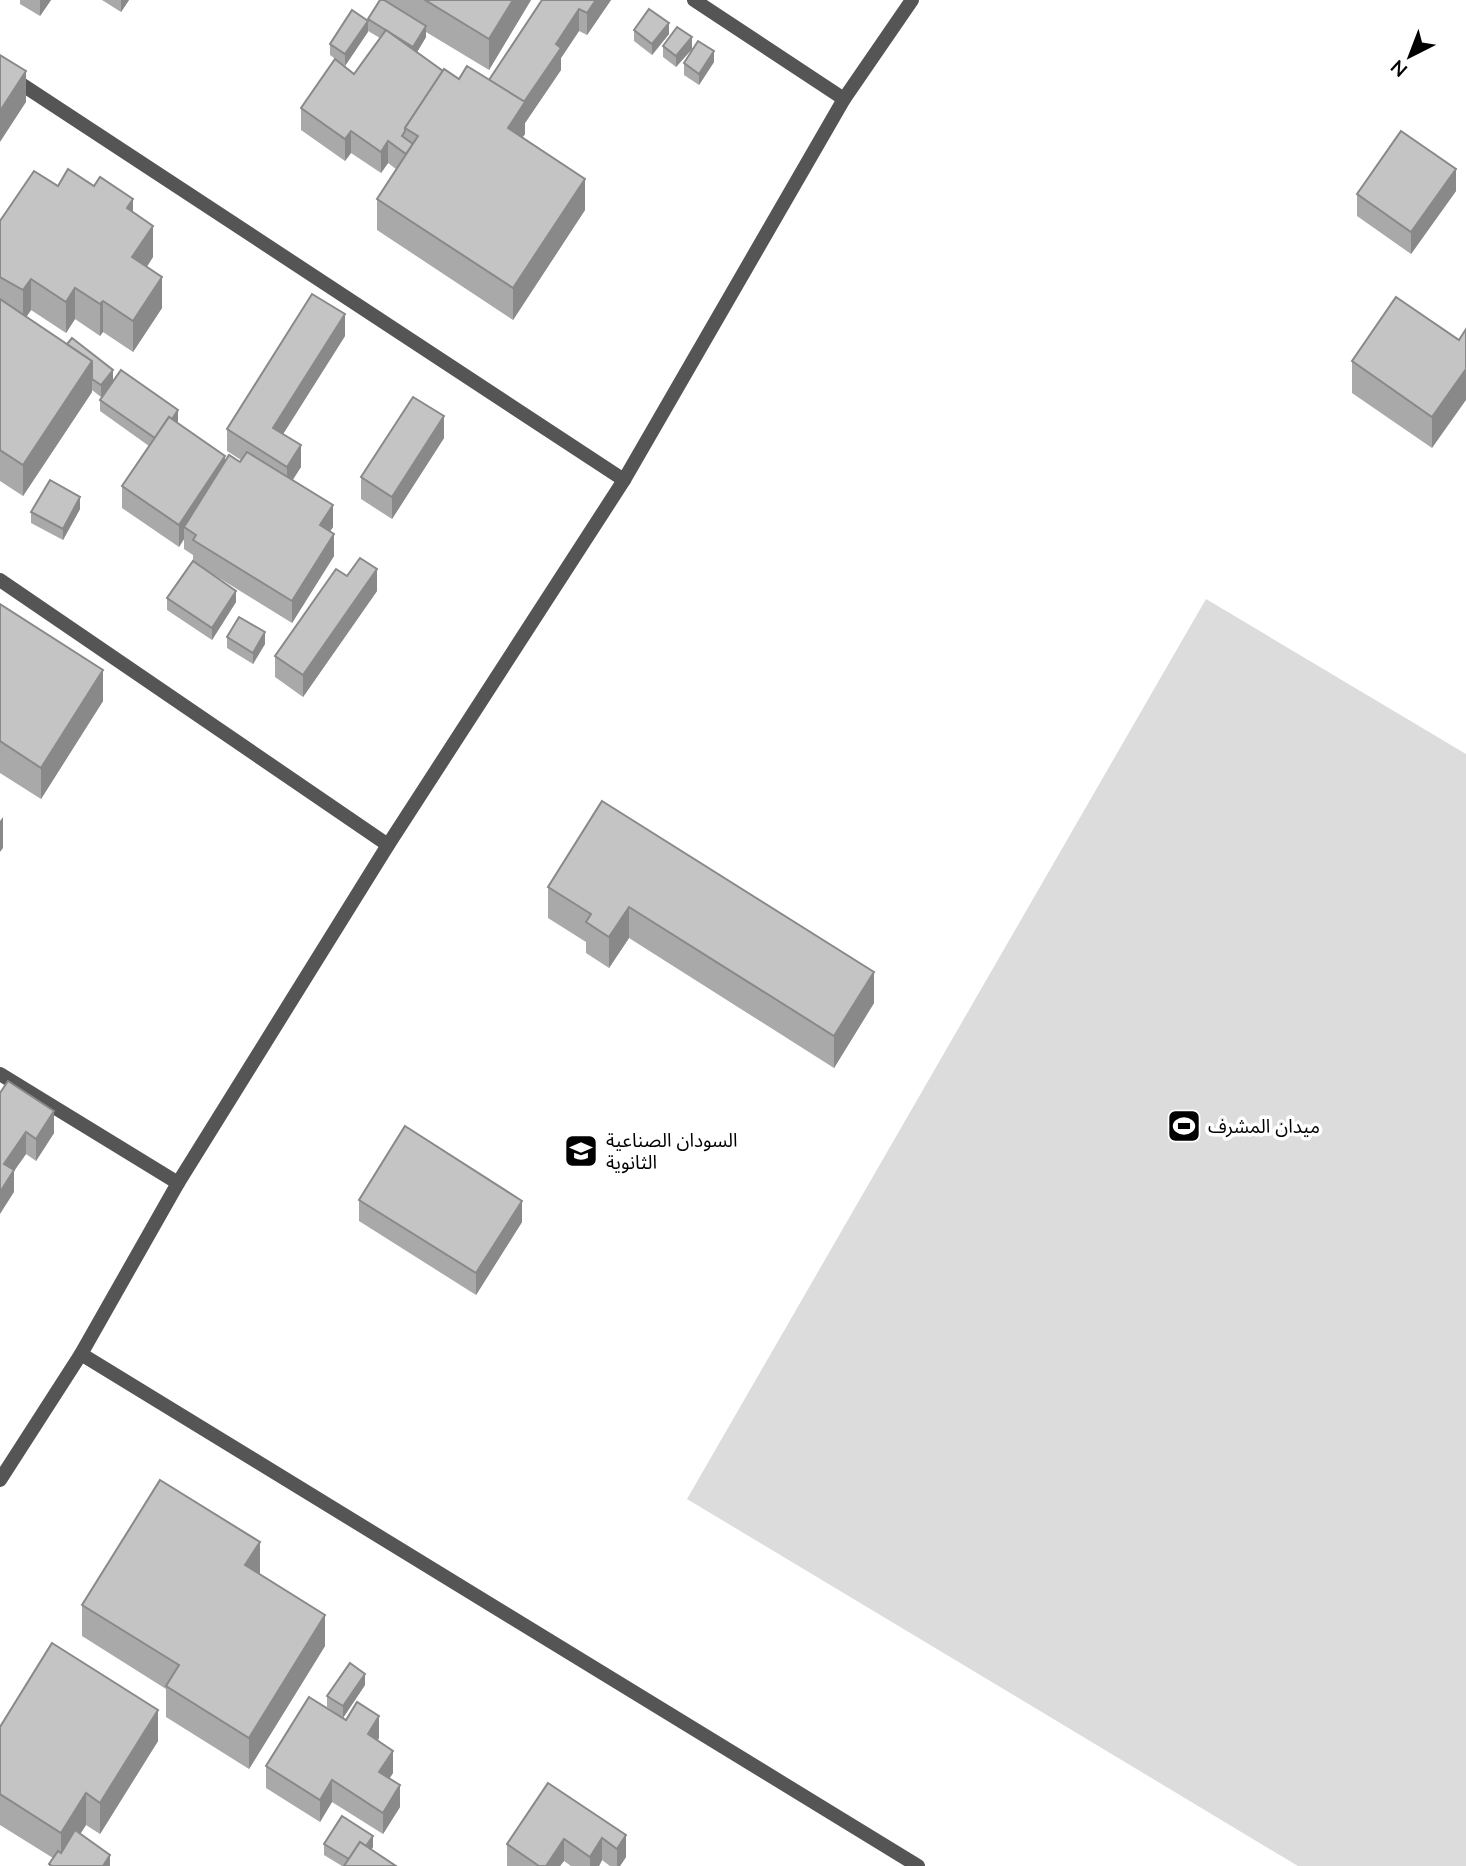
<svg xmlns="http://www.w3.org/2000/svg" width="1466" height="1866" font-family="Mulish,'Noto Sans Arabic',sans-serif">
  <rect width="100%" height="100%" fill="#fff"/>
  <path fill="#dcdcdc" d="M1206,599L1466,754V1866H1298L687,1499Z"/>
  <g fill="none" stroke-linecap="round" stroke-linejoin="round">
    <g stroke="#555" stroke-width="14">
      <path d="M694,0L844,99"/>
      <path d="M0,70L624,480"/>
      <path d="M0,580L388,845"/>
      <path d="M0,1074L178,1183"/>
      <path d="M81,1354L918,1866"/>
      <path d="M0,1480L81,1354L178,1183L388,845L624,480L844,99L912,0"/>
    </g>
  </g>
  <g fill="#a9a9a9">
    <path d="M20,0H51L40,16L20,4Z"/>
    <path d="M102,0H129L121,12Z"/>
    <path d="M380,0H531L489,70L426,32V37L417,52L443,71L459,79L489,80L542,0H611L587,35L579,31L561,58V70L525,123V134L522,137L585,210L513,320L377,230V199L396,169L388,163L381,173L351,153L345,161L301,130V108L354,74L380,38L368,31L345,66L330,55V44L368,21Z"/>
    <path d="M634,30L669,34L652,55L634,41Z"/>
    <path d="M663,46L692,49L676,67L663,57Z"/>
    <path d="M714,62L699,85L684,75V63Z"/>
    <path d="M58,186L133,212L153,257L147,267L162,308L133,352L103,332L100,336L75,319L66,333L31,310L26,317L113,381L178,421L177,423L225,460L240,462L241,460L227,451V429L345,336L283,434L301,467L292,480L333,527L330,531L334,556L292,623L198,565L236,602L212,640L167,610V598L193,561V555L184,549V539L179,547L122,508V486L149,446L100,411V400L108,388L101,397L92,390V392L23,496L0,481V221Z"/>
    <path d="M1456,191L1411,254L1357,216V194Z"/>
    <path d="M1459,340L1432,448L1352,393V361Z"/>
    <path d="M444,438L392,519L361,499V477Z"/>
    <path d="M80,509L63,540L31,523V512Z"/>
    <path d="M347,576L377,591L303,697L275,677V656Z"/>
    <path d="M0,604L103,701L41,799L0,773Z"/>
    <path d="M227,637L265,644L253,664L227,648Z"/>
    <path d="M602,801L874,1003L834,1068L629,938L609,968L586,953V942L548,918V887Z"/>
    <path d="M0,1093L54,1133L36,1161L26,1154L14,1171V1192Z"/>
    <path d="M359,1200L522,1222L476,1295L359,1221Z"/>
    <path d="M259,1574L325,1646L249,1769L166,1717V1689L82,1636V1605Z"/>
    <path d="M365,1685L343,1718L327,1707V1696Z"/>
    <path d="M346,1720L379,1738L378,1740L393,1773L389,1779L400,1807L383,1834L332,1802L320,1822L266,1788V1766Z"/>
    <path d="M0,1727L158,1741L100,1834L86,1825L80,1834L110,1866H49V1864L53,1858L0,1825Z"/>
    <path d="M548,1783L626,1857L620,1866H610L602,1860L599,1866H571L564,1861L560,1866H507V1844Z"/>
    <path d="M324,1844L373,1847L371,1850L396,1866H342L324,1855Z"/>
  </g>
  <g fill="#898989">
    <path d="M40,0H51L40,16Z"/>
    <path d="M121,0H129L121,12Z"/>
    <path d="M513,0H531L489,70V39Z"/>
    <path d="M596,0H611L587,35V13Z"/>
    <path d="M579,9V31L561,58V70L525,123V134L508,159V128L556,44Z"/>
    <path d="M368,21V32L345,66V54Z"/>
    <path d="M669,23V34L652,55V44Z"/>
    <path d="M426,26V37L413,59V47Z"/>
    <path d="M692,37V49L676,67V56Z"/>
    <path d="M714,51V62L699,85V74Z"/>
    <path d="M26,71V102L0,142V111Z"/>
    <path d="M351,131V153L345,161V139Z"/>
    <path d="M388,141V163L381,173V152Z"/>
    <path d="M1456,169V191L1411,254V232Z"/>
    <path d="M585,179V210L513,320V288Z"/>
    <path d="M133,199V230L127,208Z"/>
    <path d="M153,226V257L132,288V257Z"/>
    <path d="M162,277V308L133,352V321Z"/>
    <path d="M31,279V310L23,322V290Z"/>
    <path d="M75,288V319L66,333V302Z"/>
    <path d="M103,301V332L100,336V304Z"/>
    <path d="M345,314V336L273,450V428Z"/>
    <path d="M92,361V392L23,496V465Z"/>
    <path d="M1466,369V400L1432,448V417Z"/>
    <path d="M113,370V382L101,397V385Z"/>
    <path d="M178,410V421L158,451V440Z"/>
    <path d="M444,416V438L392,519V497Z"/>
    <path d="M301,445V467L287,489V467Z"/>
    <path d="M225,456V478L184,527V539L179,547V525Z"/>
    <path d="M80,497V509L63,540V529Z"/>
    <path d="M333,505V527L320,547V525Z"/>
    <path d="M334,534V556L292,623V601Z"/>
    <path d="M377,569V591L303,697V675Z"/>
    <path d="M236,591V602L212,640V628Z"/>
    <path d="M265,632V644L253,664V653Z"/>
    <path d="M103,670V701L41,799V768Z"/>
    <path d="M3,817V848L0,852V821Z"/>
    <path d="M629,907V938L609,968V937Z"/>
    <path d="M874,972V1003L834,1068V1036Z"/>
    <path d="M54,1111V1133L36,1161V1139Z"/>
    <path d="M26,1132V1154L14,1171V1192L0,1214V1192L4,1164Z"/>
    <path d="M522,1201V1222L476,1295V1273Z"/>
    <path d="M260,1542V1574L245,1565Z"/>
    <path d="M325,1615V1646L249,1769V1738Z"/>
    <path d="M365,1674V1685L343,1718V1706Z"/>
    <path d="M158,1710V1741L100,1834V1803Z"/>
    <path d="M379,1716V1738L368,1756V1734Z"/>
    <path d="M393,1751V1773L379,1794V1772Z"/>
    <path d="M332,1780V1802L320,1822V1800Z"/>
    <path d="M400,1785V1807L383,1834V1813Z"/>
    <path d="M86,1793V1825L61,1864V1833Z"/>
    <path d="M626,1835V1857L620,1866H617V1849Z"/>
    <path d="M373,1836V1847L361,1866H355Z"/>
    <path d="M602,1838V1860L599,1866H590V1857Z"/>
    <path d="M564,1839V1861L560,1866H546Z"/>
    <path d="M110,1855V1866H103Z"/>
  </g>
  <g fill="#c4c4c4" stroke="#898989" stroke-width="2">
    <path d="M380,0H384L426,26L413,47L368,19Z"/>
    <path d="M425,0H513L489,39Z"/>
    <path d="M542,0H596L587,13L579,9L556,44L561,48L524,102L489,80Z"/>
    <path d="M649,9L669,23L652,44L634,30Z"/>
    <path d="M352,10L368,21L345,54L330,44Z"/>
    <path d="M677,27L692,37L676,56L663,46Z"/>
    <path d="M386,30L443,71L405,128V131L402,136L413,144L406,154L388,141L381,152L351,131L345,139L301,108L335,59L354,74Z"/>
    <path d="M698,41L714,51L699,74L684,63Z"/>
    <path d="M0,55L26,71L0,111Z"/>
    <path d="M467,66L525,102L508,128L585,179L513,288L377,199L418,136L405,128L444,69L459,79Z"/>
    <path d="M1401,131L1456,169L1411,232L1357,194Z"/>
    <path d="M68,169L94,186L100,177L133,199L127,208L153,226L132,257L162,277L133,321L103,301L100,304L75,288L66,302L31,279L23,290L0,277V221L34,171L58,186Z"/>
    <path d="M312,294L345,314L273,428L301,445L287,467L227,429Z"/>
    <path d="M1396,297L1459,340L1466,329V369L1432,417L1352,361Z"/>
    <path d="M0,299L92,361L23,465L0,450Z"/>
    <path d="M72,338L113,370L101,385L92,379V361L67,344Z"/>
    <path d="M121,370L178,410L172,419L169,417L155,438L100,400Z"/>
    <path d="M413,397L444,416L392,497L361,477Z"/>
    <path d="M169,417L225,456L179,525L122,486Z"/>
    <path d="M247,452L333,505L320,525L334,534L292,601L193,540L196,535L184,527L229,455L240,462Z"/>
    <path d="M50,480L80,497L63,529L31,512Z"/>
    <path d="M360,558L377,569L303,675L275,656L336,569L347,576Z"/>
    <path d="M193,561L236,591L212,628L167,598Z"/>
    <path d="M0,604L103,670L41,768L0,741Z"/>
    <path d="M239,617L265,632L253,653L227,637Z"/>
    <path d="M602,801L874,972L834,1036L629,907L609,937L586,922L591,914L548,887Z"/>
    <path d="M8,1081L54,1111L36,1139L26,1132L4,1164L14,1170L0,1192V1093Z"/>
    <path d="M405,1126L522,1201L476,1273L359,1200Z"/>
    <path d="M160,1480L260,1542L245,1565L325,1615L249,1738L166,1686L179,1665L82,1605Z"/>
    <path d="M52,1643L158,1710L100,1803L86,1793L61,1833L0,1794V1727Z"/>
    <path d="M350,1663L365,1674L343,1706L327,1696Z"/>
    <path d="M309,1697L346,1720L357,1702L379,1716L368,1734L393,1751L379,1772L400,1785L383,1813L332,1780L320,1800L266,1766Z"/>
    <path d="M548,1783L626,1835L617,1849L602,1838L590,1857L564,1839L546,1866H539L507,1844Z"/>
    <path d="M342,1816L373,1836L366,1846L360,1842L349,1859L324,1844Z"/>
    <path d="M75,1830L110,1855L103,1866H52L49,1864L58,1851L61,1853Z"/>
    <path d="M360,1842L396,1866H344Z"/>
  </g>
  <defs>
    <symbol id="stadium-square" viewBox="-11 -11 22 22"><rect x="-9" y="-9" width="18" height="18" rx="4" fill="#000" stroke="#fff"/><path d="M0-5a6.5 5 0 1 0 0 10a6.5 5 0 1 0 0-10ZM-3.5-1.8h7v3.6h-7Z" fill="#fff"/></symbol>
    <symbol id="school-square" viewBox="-11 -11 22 22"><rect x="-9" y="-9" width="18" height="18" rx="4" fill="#000" stroke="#fff"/><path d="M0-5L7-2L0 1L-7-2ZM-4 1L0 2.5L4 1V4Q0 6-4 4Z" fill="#fff"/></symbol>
  </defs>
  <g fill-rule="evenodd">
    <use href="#stadium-square" x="1165" y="1107" width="38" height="38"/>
    <use href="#school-square" x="562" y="1132" width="38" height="38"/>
  </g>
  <g text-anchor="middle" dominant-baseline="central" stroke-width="7" stroke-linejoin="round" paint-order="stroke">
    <g font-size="19" fill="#000" stroke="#fff" text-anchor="start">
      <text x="1208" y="1126">ميدان المشرف</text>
      <text x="606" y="1140">السودان الصناعية<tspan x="606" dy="22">الثانوية</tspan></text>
    </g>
  </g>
  <g transform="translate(1410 56) rotate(222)" stroke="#ffffff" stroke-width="5" paint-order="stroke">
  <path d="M0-5L12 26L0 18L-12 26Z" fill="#000000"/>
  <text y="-10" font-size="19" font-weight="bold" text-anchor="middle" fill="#000000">N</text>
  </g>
</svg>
